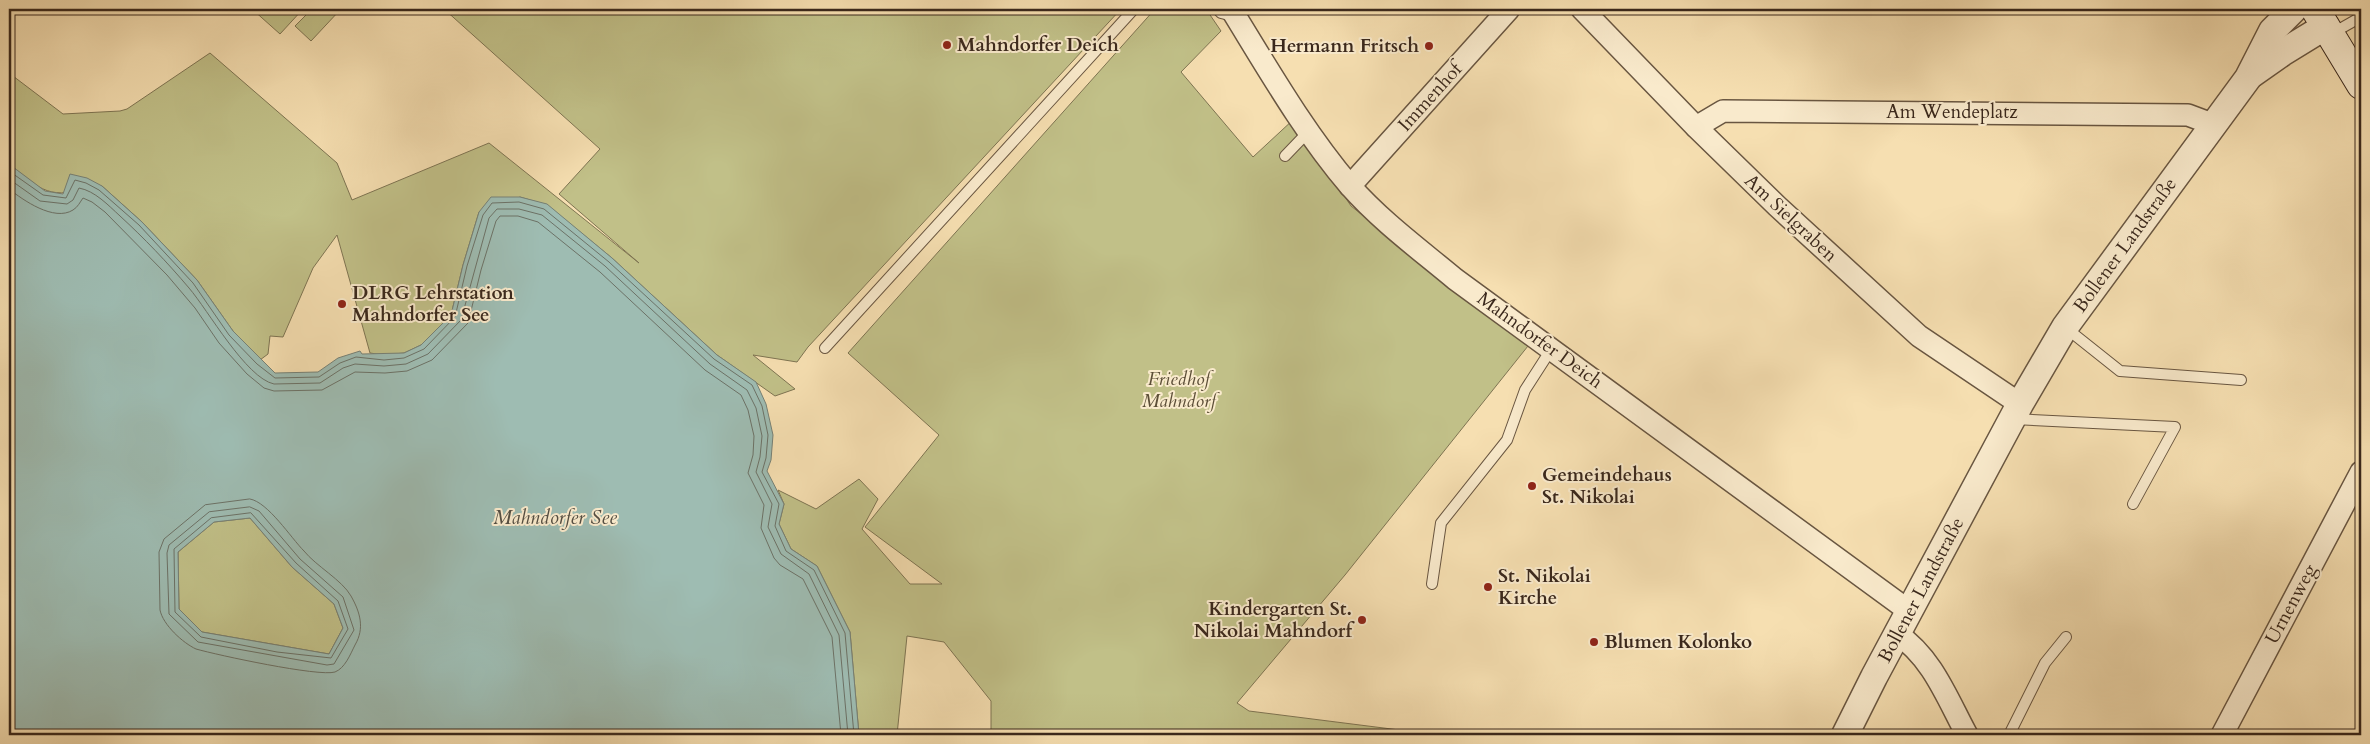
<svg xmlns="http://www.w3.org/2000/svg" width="2370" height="744" font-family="Cardo,serif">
  <rect width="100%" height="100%" fill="#f6dfb1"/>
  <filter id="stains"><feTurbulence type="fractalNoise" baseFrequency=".004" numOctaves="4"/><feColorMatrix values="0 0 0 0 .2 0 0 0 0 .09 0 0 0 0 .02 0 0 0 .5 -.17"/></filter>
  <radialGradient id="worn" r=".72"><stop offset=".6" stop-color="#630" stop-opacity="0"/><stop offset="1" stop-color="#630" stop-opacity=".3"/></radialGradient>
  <g fill="#c1c088" stroke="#7e7452">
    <path d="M252,9H303L280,34Z"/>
    <path d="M312,9L340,10L311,41L295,26Z"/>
    <path d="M444,9H1121L808,347L797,362L753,355L795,389L775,396L717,355L612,258L547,205L520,197L479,212L463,265L451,315L421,345L404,353L384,355L370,353L337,235L313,268L283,337L270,336L268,354L260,360L233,331L197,280L142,222L102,186C53,197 48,198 9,164V73L63,114L120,111L127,109L210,53L337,163L352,200L489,143L639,263L559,194L600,149Z"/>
    <path d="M1155,9H1206L1221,31L1181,72L1253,157L1294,119L1351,206L1528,346L1345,575L1237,703L1249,711L1439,735H991V701L944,642L907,636L897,735H859L850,632L817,566L791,549L779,524L784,504L778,490L816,509L859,479L878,499L862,529L910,584H942L865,527L939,435L848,353Z"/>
    <path d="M250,518L292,567L334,604L343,628L329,654L202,632L179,609L178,552L214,522Z"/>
  </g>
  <path fill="#9ebcb2" stroke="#768176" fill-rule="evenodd" d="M9,164L45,191L63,194L70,174L87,178L102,186L142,222L197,280L233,331L275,373L318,372L338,358L360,351L362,354L404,353L421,345L451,315L463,265L479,212L491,197H520L547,204L612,258L717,355L756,382L766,404L773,435L771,460L767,471L784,504L779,524L791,549L817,566L850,632L859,735H9ZM250,518L292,567L334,604L343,628L329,654L202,632L179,609L178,552L214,522Z"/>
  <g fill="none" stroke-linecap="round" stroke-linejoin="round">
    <g stroke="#6c7267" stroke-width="1">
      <path d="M9,171L43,195L66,198L75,180L86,183L99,190L139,225L193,283L229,335L257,364L275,378L319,377L340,363L356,357L384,360L404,358L424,349L455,317L467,266L483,215L492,203L519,202L544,209L609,262L714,359L752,385L762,406L768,435L766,458L762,472L779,504L775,526L786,551L814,570L845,633L854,735"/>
      <path d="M9,179L40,201L67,204L73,200L79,188C95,191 108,205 120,216C144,238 167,262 189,288C208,310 246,378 274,384L320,383L343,368L355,364L384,366L406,364L428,354L461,320L489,218L497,209H519L542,215L605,266L710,364L747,390L756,408L762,436L760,457L756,472L772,504L768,527L781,554L809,574L839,635L848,735"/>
      <path d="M9,189C23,200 54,222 73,210C78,207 80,202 83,198L92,202L105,212L167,275L195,308L219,343L247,374L264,388L274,391L322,390L355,372L385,373L407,371L432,360L468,323L481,270L496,221L500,216H518L538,222L600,272L705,370L741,395L748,410L754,436L753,455L748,473L764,505L761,528L774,558L780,565L803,579L832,637L841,735"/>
      <path d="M250,499C268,502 291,538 304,551C316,566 342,580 351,596C360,612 365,628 355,645C350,655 345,668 335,672C319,677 217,655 196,649C183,643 163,625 160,610L159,552L164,539L205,505Z"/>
      <path d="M250,507L259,511L300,559L343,597L354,630L334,664L327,665L198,642L169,614L167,553L169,545L209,512Z"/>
      <path d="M251,513L296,563L338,601L348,629L331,658L277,652L201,637L175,612L174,549L211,518Z"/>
    </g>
    <defs>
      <g id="service">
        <path d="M1217,9L1221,13L1233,16"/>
        <path d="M2331,34L2361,17"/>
        <path d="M1285,156L1309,131"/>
        <path d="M2066,328L2120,371L2241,380"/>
        <path d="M825,348L1134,9"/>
        <path d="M2014,419L2175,427L2133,504"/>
        <path d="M1432,584L1441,523L1507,440L1525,390L1552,348"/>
        <path d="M2009,735L2045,663L2066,637"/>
      </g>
      <g id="minor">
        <path d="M1231,9C1268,69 1304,132 1350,186C1381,221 1419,249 1455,279L1909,611"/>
        <path d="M1582,9L1696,127L1777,206L1919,336L2020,404"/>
        <path d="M1696,127L1723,111L2188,115L2212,124"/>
        <path d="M1350,186L1509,9"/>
        <path d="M1897,634C1932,657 1947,698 1967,735"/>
        <path d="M2222,735L2361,472"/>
      </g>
      <g id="tertiary">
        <path d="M2252,74L2282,53L2326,26"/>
        <path d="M1845,735L1874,677L2020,404L2065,327L2248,78L2272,31L2294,9"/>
      </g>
      <path id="secondary" d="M2315,9L2361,85"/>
    </defs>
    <use href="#service" stroke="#695641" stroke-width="12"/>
    <use href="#minor" stroke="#695641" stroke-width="24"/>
    <use href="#tertiary" stroke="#695641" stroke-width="29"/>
    <use href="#secondary" stroke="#3a281c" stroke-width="30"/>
    <use href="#service" stroke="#f9eacc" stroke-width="10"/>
    <use href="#minor" stroke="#f9eacc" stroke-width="21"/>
    <use href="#tertiary" stroke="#f9eacc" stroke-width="26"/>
    <use href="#secondary" stroke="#f9eacc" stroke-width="28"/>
  </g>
  <g fill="#8f2418" stroke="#f9eacc" stroke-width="2">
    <circle cx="947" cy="45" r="5"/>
    <circle cx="1429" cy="46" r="5"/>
    <circle cx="342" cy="304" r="5"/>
    <circle cx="1532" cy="486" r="5"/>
    <circle cx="1488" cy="587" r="5"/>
    <circle cx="1362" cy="620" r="5"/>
    <circle cx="1594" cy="642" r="5"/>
  </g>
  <g text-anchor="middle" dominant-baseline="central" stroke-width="4" stroke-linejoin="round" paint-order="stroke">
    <g font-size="19" font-weight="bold" fill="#3a281c" stroke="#f9eacc" text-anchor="start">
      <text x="957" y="45">Mahndorfer Deich</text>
      <text x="1419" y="46" text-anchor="end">Hermann Fritsch</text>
      <text x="352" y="293">DLRG Lehrstation<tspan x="352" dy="22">Mahndorfer See</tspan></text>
      <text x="1542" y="475">Gemeindehaus<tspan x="1542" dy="22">St. Nikolai</tspan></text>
      <text x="1498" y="576">St. Nikolai<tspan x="1498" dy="22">Kirche</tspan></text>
      <text x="1352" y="609" text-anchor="end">Kindergarten St.<tspan x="1352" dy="22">Nikolai Mahndorf</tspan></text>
      <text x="1604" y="642">Blumen Kolonko</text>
    </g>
    <g font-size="19" fill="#3a281c" stroke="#f9eacc">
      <text transform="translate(1430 97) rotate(-48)">Immenhof</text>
      <text x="1952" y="112">Am Wendeplatz</text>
      <text transform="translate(1791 218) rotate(43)">Am Sielgraben</text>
      <text transform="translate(2125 245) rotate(-54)">Bollener Landstraße</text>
      <text transform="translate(1540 340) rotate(36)">Mahndorfer Deich</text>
      <text transform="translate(1921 590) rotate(-62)">Bollener Landstraße</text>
      <text transform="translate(2291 604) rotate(-62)">Urnenweg</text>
    </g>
    <g font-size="19" font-style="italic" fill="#5c4e37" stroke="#f9eacc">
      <text x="1179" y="379">Friedhof<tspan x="1179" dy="22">Mahndorf</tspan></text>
    </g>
    <g font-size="20" font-style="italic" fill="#534d42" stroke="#f9eacc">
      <text x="555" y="517">Mahndorfer See</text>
    </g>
  </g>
  <rect width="2370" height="744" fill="none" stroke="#f6dfb1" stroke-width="30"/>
  <rect x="10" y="10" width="2350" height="724" fill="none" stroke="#3a281c" stroke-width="2.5"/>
  <rect x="15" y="15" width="2340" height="714" fill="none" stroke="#3a281c"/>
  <rect width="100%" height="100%" filter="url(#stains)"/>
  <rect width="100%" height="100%" fill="url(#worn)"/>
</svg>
